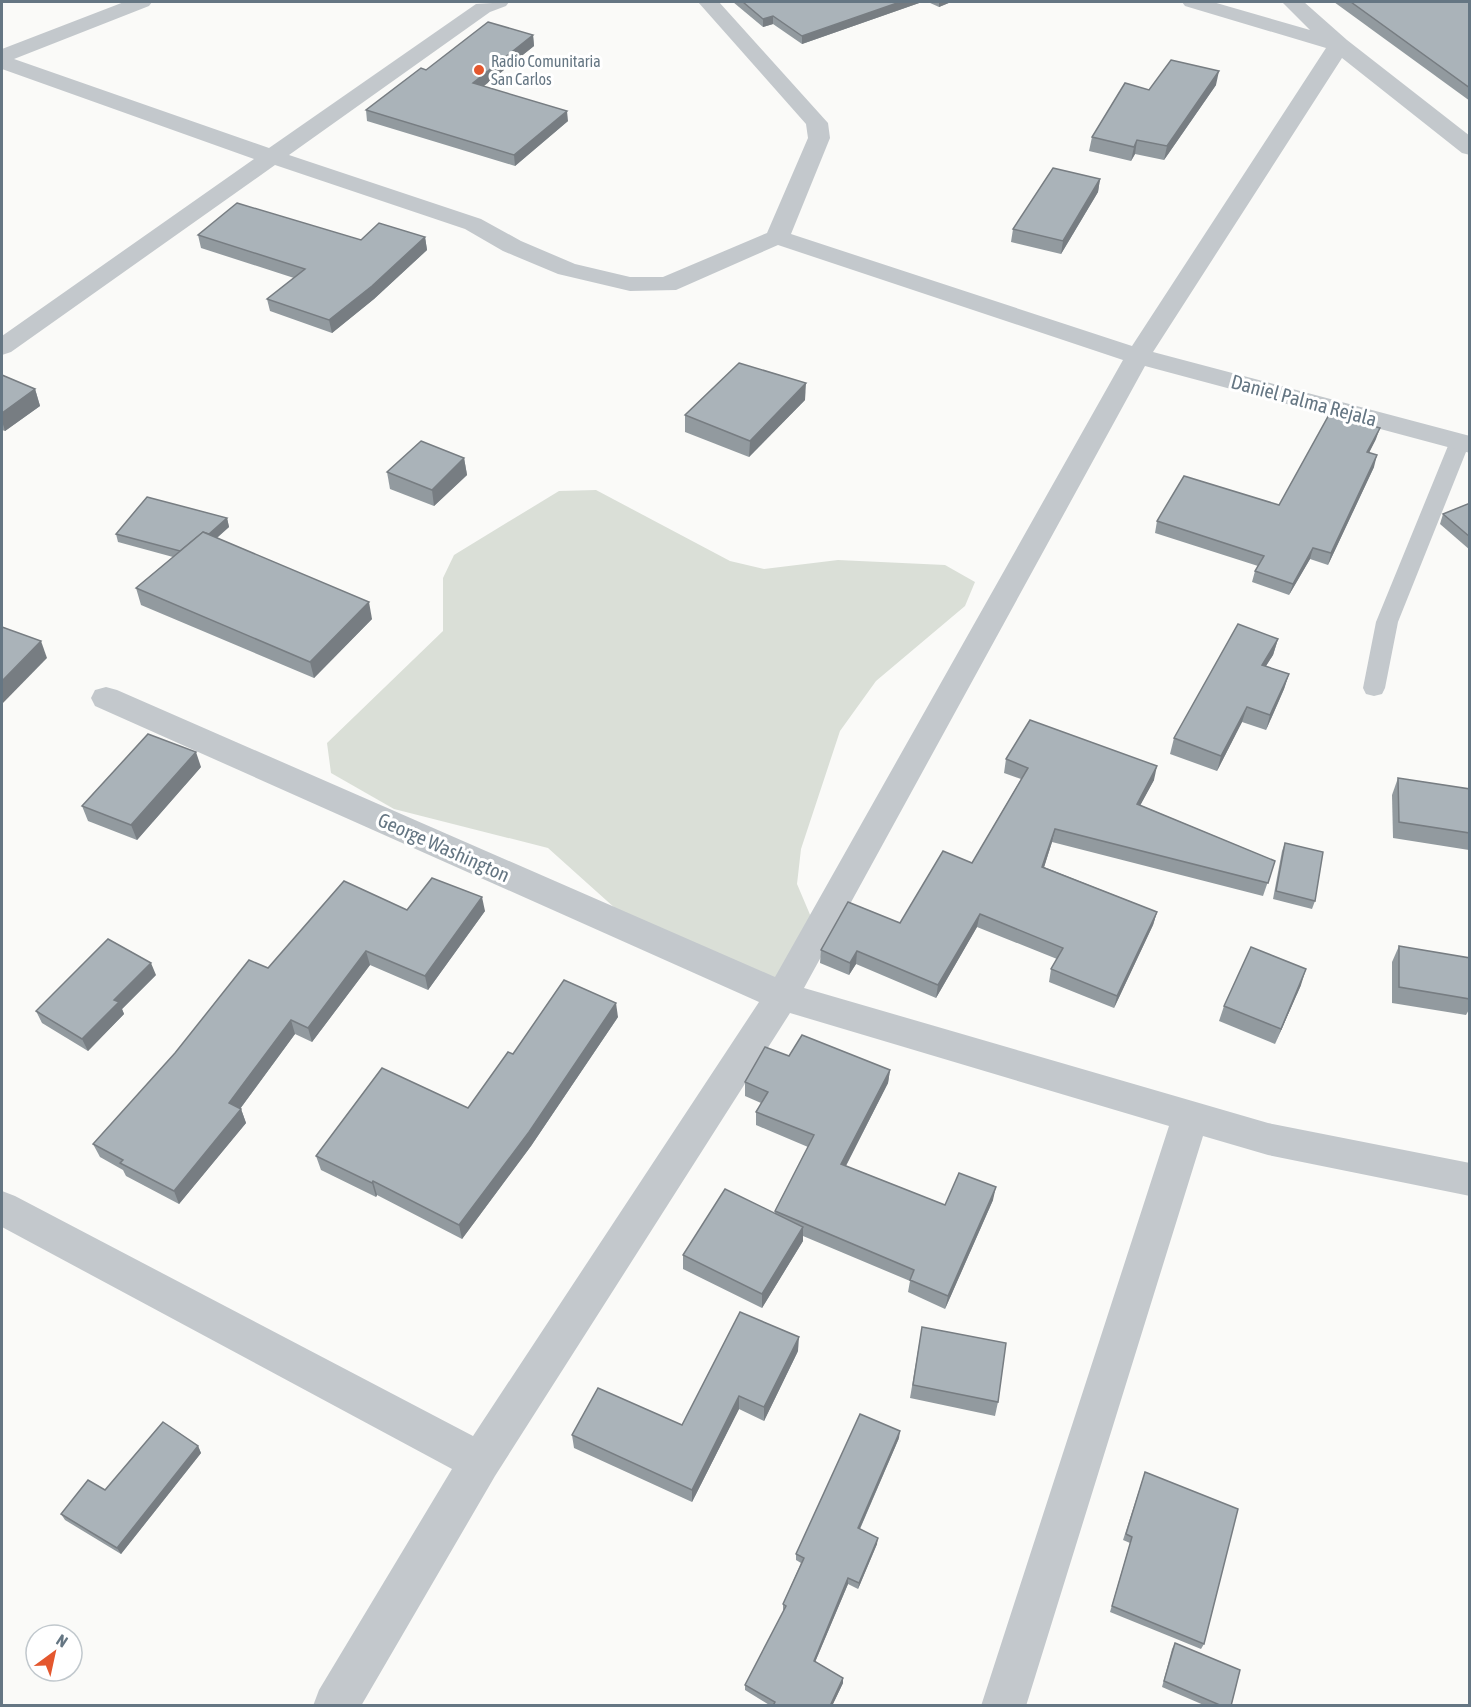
<svg xmlns="http://www.w3.org/2000/svg" width="1471" height="1707" font-family="'Asap Condensed',sans-serif">
  <rect width="100%" height="100%" fill="#fafaf8"/>
  <path fill="#dadfd7" d="M596,490L730,561L764,569L838,560L945,565L975,582L965,606L876,681L840,731L801,849L797,884L811,917L776,977L732,982L626,918L548,848L394,809L331,773L327,743L443,631V578L454,555L559,491Z"/>
  <g fill="none" stroke-linecap="round" stroke-linejoin="round">
    <path fill="#c3c8cc" fill-rule="evenodd" d="M1460,435L1467,437L1470,442L1398,622L1385,688L1382,694L1374,696L1366,694L1363,688L1376,622L1450,441L1453,437Z"/>
    <path fill="#c3c8cc" fill-rule="evenodd" d="M124,2H152L149,6L14,59L269,148L476,4L509,2L506,6L490,12L289,155L481,219L521,241L575,264L630,277H663L767,233L808,138L806,124L698,2H719L828,123L830,138L791,234L1132,346L1326,48L1185,6L1182,2H1213L1310,30L1282,2H1304L1347,40L1470,136V155L1462,153L1342,58L1153,352L1470,436V453L1145,366L804,988L1268,1123L1470,1163V1196L1268,1155L1203,1136L1026,1706H981L1169,1126L790,1013L495,1476L361,1706H313L319,1690L452,1469L2,1227V1191L15,1196L473,1436L759,1002L95,706L91,698L95,690L106,687L117,690L775,977L1123,360L778,245L676,290L630,291L558,274L503,251L465,229L275,165L11,352L2,355V336L254,159L2,69V49Z"/>
  </g>
  <g fill="#929a9f">
    <path d="M733,2H922L802,44L773,24L763,27Z"/>
    <path d="M928,2H951L939,7Z"/>
    <path d="M1334,2H1470V101Z"/>
    <path d="M533,35L534,46L483,86L568,121L515,166L367,121L366,110L426,70Z"/>
    <path d="M1216,85L1164,160L1135,154L1131,161L1089,151L1092,137L1149,90Z"/>
    <path d="M1100,179L1098,192L1061,254L1011,242L1013,229Z"/>
    <path d="M198,235L361,240L425,237L427,250L374,299L332,333L270,311L267,299L294,278L201,248Z"/>
    <path d="M2,375L35,389L40,406L5,431L2,430Z"/>
    <path d="M805,400L749,457L685,432V415Z"/>
    <path d="M1376,439L1369,452L1374,467L1328,565L1310,559L1289,595L1252,582L1255,571L1258,566L1155,533L1157,521L1279,505Z"/>
    <path d="M464,458L467,475L434,506L390,489L387,472Z"/>
    <path d="M1470,503V550L1440,524L1443,514Z"/>
    <path d="M227,518L229,527L217,538L372,619L314,678L141,605L136,588L173,557L118,542L116,534Z"/>
    <path d="M1278,639L1273,655L1266,666L1289,674L1284,689L1266,730L1242,722L1217,771L1170,754L1174,738Z"/>
    <path d="M1006,759L1154,780L1140,805L1275,861L1263,896L1052,842L1044,867L1157,912L1153,925L1114,1008L1049,982L1051,969L1057,959L977,927L936,998L856,964L849,975L820,963L821,950L900,923L972,863L1021,779L1004,773Z"/>
    <path d="M201,767L137,840L88,821L82,806Z"/>
    <path d="M1398,778L1470,789L1469,850L1393,838L1392,795Z"/>
    <path d="M1285,843L1315,901L1312,909L1273,899L1282,851Z"/>
    <path d="M407,910L485,911L428,990L370,965L312,1042L295,1034L240,1109H241L246,1123L179,1204L126,1176L123,1170L100,1157L93,1144L268,968Z"/>
    <path d="M1399,946L1470,958V1008L1466,1015L1392,1003V962Z"/>
    <path d="M156,975L122,1009L124,1014L88,1051L42,1023L36,1011Z"/>
    <path d="M1301,985L1275,1044L1219,1021L1224,1006Z"/>
    <path d="M618,1017L531,1146L462,1239L377,1195L376,1197L321,1170L316,1156L468,1108L513,1054Z"/>
    <path d="M789,1056L890,1070L888,1083L846,1166L945,1205L993,1200L945,1309L908,1292L910,1281L803,1236V1241L762,1308L683,1269V1255L775,1213V1211L808,1147L756,1125V1112L761,1103L745,1096V1082Z"/>
    <path d="M922,1327L998,1402L995,1416L910,1398Z"/>
    <path d="M798,1351L764,1421L739,1409L692,1502L574,1448L572,1435L682,1425Z"/>
    <path d="M899,1438L860,1529L877,1544L858,1589L848,1584L815,1662L843,1678V1683L832,1706H771L745,1690V1685L784,1610H783V1604L801,1563L796,1560V1554Z"/>
    <path d="M198,1446L201,1453L121,1554L65,1520L61,1514Z"/>
    <path d="M1145,1472L1204,1644L1201,1649L1110,1612L1130,1543L1123,1540Z"/>
    <path d="M1175,1643L1231,1706H1206L1162,1687L1172,1649Z"/>
  </g>
  <g fill="#777d82">
    <path d="M900,2H922L802,44V36Z"/>
    <path d="M939,2H951L939,7Z"/>
    <path d="M773,16V24L763,27V19Z"/>
    <path d="M533,35L534,46L474,94L473,83Z"/>
    <path d="M1219,71L1216,85L1164,160L1167,146Z"/>
    <path d="M567,111L568,121L515,166L514,155Z"/>
    <path d="M1137,140L1135,154L1131,161L1134,147Z"/>
    <path d="M1100,179L1098,192L1061,254L1063,241Z"/>
    <path d="M425,237L427,250L374,299L332,333L329,320Z"/>
    <path d="M806,383L805,400L749,457L750,441Z"/>
    <path d="M35,389L40,406L5,431L2,421V413Z"/>
    <path d="M1380,428L1376,439L1364,463L1367,452Z"/>
    <path d="M1377,455L1374,467L1328,565L1331,553Z"/>
    <path d="M464,458L467,475L434,506L432,490Z"/>
    <path d="M227,518L229,527L190,561L187,553Z"/>
    <path d="M1313,548L1310,559L1289,595L1293,584Z"/>
    <path d="M369,602L372,619L314,678L310,662Z"/>
    <path d="M1278,639L1273,655L1257,680L1262,665Z"/>
    <path d="M41,641L47,658L2,704V681Z"/>
    <path d="M1289,674L1284,689L1266,730L1270,715Z"/>
    <path d="M1247,707L1242,722L1217,771L1221,756Z"/>
    <path d="M196,752L201,767L137,840L131,825Z"/>
    <path d="M1157,766L1154,780L1134,817L1137,804Z"/>
    <path d="M1055,829L1052,842L1040,880L1042,867Z"/>
    <path d="M482,897L485,911L428,990L425,976Z"/>
    <path d="M1157,912L1153,925L1114,1008L1117,996Z"/>
    <path d="M980,914L977,927L936,998L938,985Z"/>
    <path d="M366,951L370,965L312,1042L308,1028Z"/>
    <path d="M857,951L856,964L849,975L850,963Z"/>
    <path d="M151,963L156,975L122,1009L124,1014L88,1051L82,1039L114,1000Z"/>
    <path d="M1306,969L1301,985L1275,1044L1281,1029Z"/>
    <path d="M616,1003L618,1017L531,1146L462,1239L459,1225Z"/>
    <path d="M291,1020L295,1034L234,1117L229,1103Z"/>
    <path d="M890,1070L888,1083L840,1177L841,1164Z"/>
    <path d="M241,1109L246,1123L179,1204L174,1191Z"/>
    <path d="M373,1181L377,1195L376,1197L372,1183Z"/>
    <path d="M996,1187L993,1200L945,1309L948,1296Z"/>
    <path d="M803,1227V1241L762,1308V1294Z"/>
    <path d="M799,1337L798,1351L764,1421V1407Z"/>
    <path d="M739,1396V1409L692,1502V1490Z"/>
    <path d="M900,1431L899,1438L857,1535L858,1528Z"/>
    <path d="M198,1446L201,1453L121,1554L117,1548Z"/>
    <path d="M878,1538L877,1544L858,1589L859,1583Z"/>
    <path d="M848,1578V1584L813,1667L814,1661Z"/>
    <path d="M843,1678V1683L832,1706H830Z"/>
  </g>
  <g fill="#aab3b9" stroke="#777d82" stroke-width="1.5">
    <path d="M743,2H900L802,36L773,16L763,19Z"/>
    <path d="M1351,2H1470V88Z"/>
    <path d="M488,22L533,35L473,83L567,111L514,155L366,110L421,68L426,70Z"/>
    <path d="M1171,60L1219,71L1167,146L1137,140L1134,147L1092,137L1125,83L1149,90Z"/>
    <path d="M1053,168L1100,179L1063,241L1013,229Z"/>
    <path d="M237,203L361,240L379,223L425,237L372,286L329,320L267,299L305,269L198,235Z"/>
    <path d="M739,363L806,383L750,441L685,415Z"/>
    <path d="M2,375L35,389L2,413Z"/>
    <path d="M1330,413L1380,428L1367,452L1377,455L1331,553L1313,548L1293,584L1255,571L1264,556L1157,521L1184,476L1279,505Z"/>
    <path d="M421,441L464,458L432,490L387,472Z"/>
    <path d="M147,497L227,518L209,534L203,532L180,551L116,534Z"/>
    <path d="M1470,503V537L1443,514Z"/>
    <path d="M203,532L369,602L310,662L136,588Z"/>
    <path d="M1238,624L1278,639L1262,665L1289,674L1270,715L1247,707L1221,756L1174,738Z"/>
    <path d="M2,627L41,641L2,681Z"/>
    <path d="M1030,720L1157,766L1137,804L1275,861L1268,883L1055,829L1042,867L1157,912L1117,996L1051,969L1063,948L980,914L938,985L857,951L850,963L821,950L848,902L900,923L943,851L972,863L1028,768L1006,759Z"/>
    <path d="M148,734L196,752L131,825L82,806Z"/>
    <path d="M1398,778L1470,789V833L1399,822Z"/>
    <path d="M1285,843L1323,852L1315,901L1276,891Z"/>
    <path d="M432,878L482,897L425,976L366,951L308,1028L291,1020L229,1103L241,1109L174,1191L120,1163L123,1160L93,1144L175,1053L249,960L268,968L344,881L407,910Z"/>
    <path d="M108,939L151,963L114,1000L119,1002L82,1039L36,1011Z"/>
    <path d="M1399,946L1470,958V999L1399,987Z"/>
    <path d="M1251,947L1306,969L1281,1029L1224,1006Z"/>
    <path d="M564,980L616,1003L529,1132L459,1225L373,1181L372,1183L316,1156L382,1068L468,1108L508,1052L513,1054Z"/>
    <path d="M802,1035L890,1070L841,1164L945,1205L959,1173L996,1187L948,1296L910,1280L914,1270L775,1211L814,1135L756,1112L768,1092L745,1082L765,1047L789,1056Z"/>
    <path d="M725,1189L803,1227L762,1294L683,1255Z"/>
    <path d="M740,1312L799,1337L764,1407L739,1396L692,1490L572,1435L598,1388L682,1425Z"/>
    <path d="M922,1327L1006,1343L998,1402L913,1385Z"/>
    <path d="M860,1414L900,1431L858,1528L878,1538L859,1583L848,1578L814,1661L843,1678L830,1706H773L775,1702L745,1685L786,1606L783,1604L804,1558L796,1554Z"/>
    <path d="M163,1422L198,1446L117,1548L61,1514L88,1480L105,1490Z"/>
    <path d="M1145,1472L1238,1509L1204,1644L1112,1606L1132,1537L1126,1534Z"/>
    <path d="M1175,1643L1240,1670L1231,1706H1222L1164,1681Z"/>
  </g>
  <circle fill="#e4572e" stroke="#fff" stroke-width="2" cx="479" cy="70" r="6"/>
  <g text-anchor="middle" dominant-baseline="central" stroke-width="6" stroke-linejoin="round" paint-order="stroke">
    <g font-size="16" fill="#657683" stroke="#fff" text-anchor="start">
      <text x="491" y="61">Radio Comunitaria<tspan x="491" dy="18">San Carlos</tspan></text>
    </g>
    <g font-size="20" fill="#657683" stroke="#fff">
      <text transform="translate(1304 400) rotate(15)">Daniel Palma Rejala</text>
      <text transform="translate(444 847) rotate(24)">George Washington</text>
    </g>
  </g>
  <rect width="1471" height="1707" fill="none" stroke="#657683" stroke-width="6"/>
  <g transform="translate(54 1653) rotate(33)"><circle r="28" fill="#ffffff" stroke="#c1c8cd" stroke-width="1.5"/>
  <path d="M0-4.5L10 22L0 15L-10 22Z" fill="#e4572e"/>
  <text y="-9" font-size="16" font-weight="bold" text-anchor="middle" fill="#657683">N</text>
  </g>
</svg>
